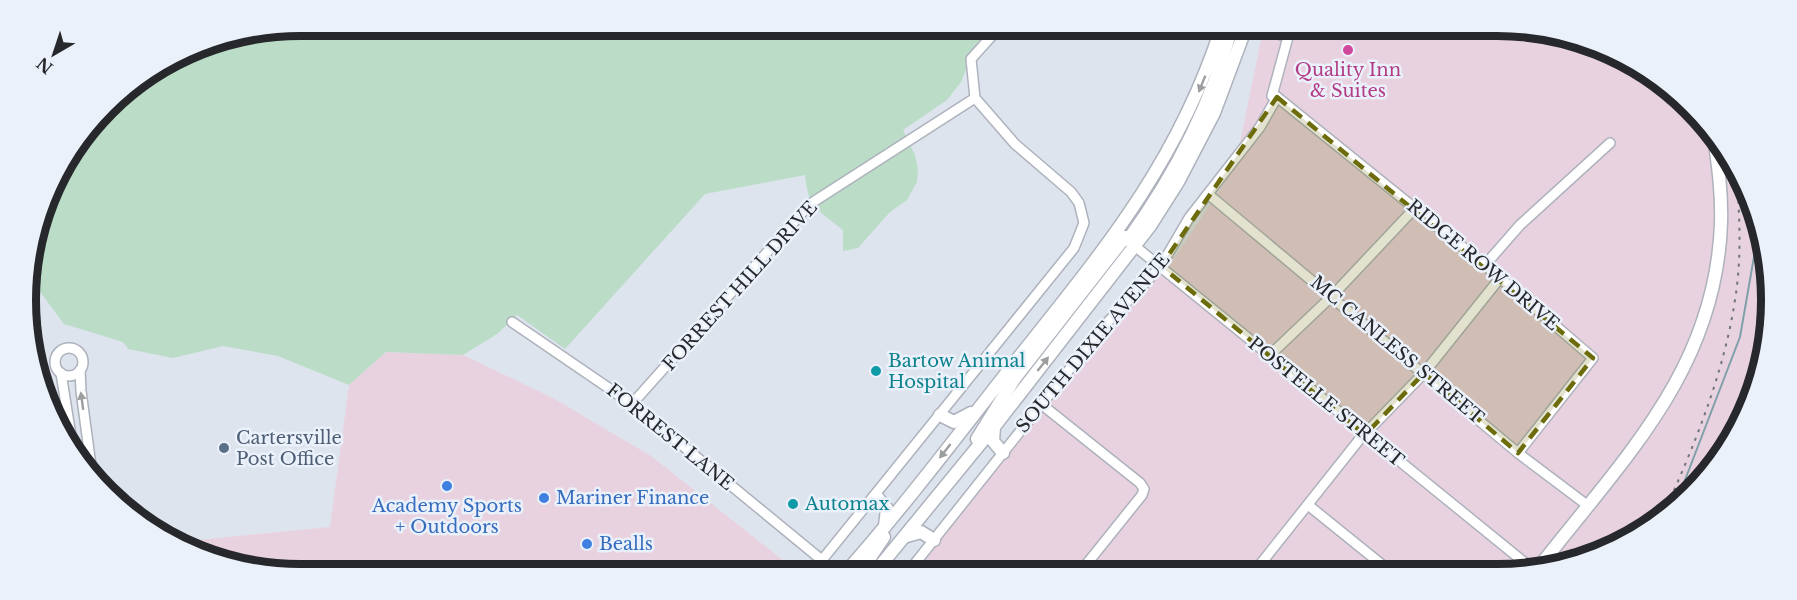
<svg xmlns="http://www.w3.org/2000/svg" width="1797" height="600" font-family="'Libre Baskerville',serif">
  <rect width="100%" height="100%" fill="#dee4ee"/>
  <g fill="#e9d2df">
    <path d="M1263,30L1551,31L1650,72L1725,148L1766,247V354L1735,437L1691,494L1619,546L1533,572L916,571L1080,365L1175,257L1235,167Z"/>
    <path d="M386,352L463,355L553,398L651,456L793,568L792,570L246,569L179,542L330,527L349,385Z"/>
  </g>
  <path fill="#bbddc8" d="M300,26L992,28L970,59L961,82L947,100L903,130L915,155L918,169L917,182L907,200L890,212L858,248L843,251V230C818,210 808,208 805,175L705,194L565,349L517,315L497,334L463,355L386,352L349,385L278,356L223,346L173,358L128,349L123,342L64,324L29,277L28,265L54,178L119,94L195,46Z"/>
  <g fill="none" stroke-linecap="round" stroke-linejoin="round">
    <path stroke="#7fa0a9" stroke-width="2" d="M1680,493L1740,337L1755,251L1750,206"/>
    <defs>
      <g id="minor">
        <path d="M1277,97L1485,265L1593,358L1518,453"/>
        <path d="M1208,194L1518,453L1587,505"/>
        <path d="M1131,243L1535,571"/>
        <path d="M1485,265L1520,225L1610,143"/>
        <path d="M512,322L632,404L823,561"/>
        <circle cx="69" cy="362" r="14"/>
        <path d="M1269,356L1332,296L1414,209"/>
        <path d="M80,370L81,391L92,473"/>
        <path d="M61,373L74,455"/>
        <path d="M632,404L810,204L975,98"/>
        <path d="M1041,404L1140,483L1144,489L1142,495L1081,571"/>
        <path d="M1308,505L1391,572"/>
        <path d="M814,570L1074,248L1084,223L1079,203L1071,192L1015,144L975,98L971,59L999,28"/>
        <path d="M909,571L1103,327L1161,266L1189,218L1260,127L1277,97L1272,96L1288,37L1264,30"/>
        <path d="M1255,571L1359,440L1424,373L1500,278"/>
      </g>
      <g id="major">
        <path d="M1128,240C1174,176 1211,107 1231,29"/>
        <path d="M940,415L954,422L971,413"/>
        <path d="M994,427L993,441L1003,453"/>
        <path d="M977,439L1015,378L1125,237"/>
        <path d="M876,496L887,509L885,526"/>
        <path d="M907,536L921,532L934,540"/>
        <path d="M847,571C905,505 958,435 1012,366C1100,255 1176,167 1221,29"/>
        <path d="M861,571L884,537"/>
        <path d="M876,571L994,427L1150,226L1178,182L1214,113L1245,30"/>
        <path d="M1536,571C1621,461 1716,371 1721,223C1722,193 1718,165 1714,136"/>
      </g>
    </defs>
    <use href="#minor" stroke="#adb2bc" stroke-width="12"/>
    <use href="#major" stroke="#adb2bc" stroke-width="15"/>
    <use href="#minor" stroke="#fff" stroke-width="9"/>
    <use href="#major" stroke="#fff" stroke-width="12"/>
    <path stroke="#71757b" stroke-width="2" stroke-dasharray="3 6" stroke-linecap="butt" d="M1663,515C1697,440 1730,359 1738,276C1741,243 1739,209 1737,176"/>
  </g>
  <defs><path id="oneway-solid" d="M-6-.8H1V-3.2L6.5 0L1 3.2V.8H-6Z" transform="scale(1.5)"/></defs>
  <g fill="#9d9ea0">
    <use href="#oneway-solid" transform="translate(1202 84) rotate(112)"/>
    <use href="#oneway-solid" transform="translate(1043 364) rotate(-52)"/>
    <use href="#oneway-solid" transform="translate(82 401) rotate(-98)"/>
    <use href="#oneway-solid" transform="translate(945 451) rotate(128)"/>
  </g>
  <path fill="#6c6c0c" fill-opacity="0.2" stroke="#6c6c0c" stroke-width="4.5" stroke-dasharray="12 8" stroke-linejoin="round" d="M1277,97L1593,358L1518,453L1424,373L1365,435L1161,266Z"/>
  <circle fill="#d1479c" stroke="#ebf1fb" stroke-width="2" cx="1348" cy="50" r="6"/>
  <g fill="#0f9aa8" stroke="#ebf1fb" stroke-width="2">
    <circle cx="876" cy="371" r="6"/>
    <circle cx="793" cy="504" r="6"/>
  </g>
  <circle fill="#5c6f8a" stroke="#ebf1fb" stroke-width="2" cx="224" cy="448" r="6"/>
  <g fill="#3f7fe0" stroke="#ebf1fb" stroke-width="2">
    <circle cx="447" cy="486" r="6"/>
    <circle cx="544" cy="498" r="6"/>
    <circle cx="587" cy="544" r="6"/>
  </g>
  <g text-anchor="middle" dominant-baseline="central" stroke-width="5" stroke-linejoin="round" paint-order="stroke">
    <g font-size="18" fill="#b23c85" stroke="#ebf1fb">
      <text x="1348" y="70">Quality Inn<tspan x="1348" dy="21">&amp; Suites</tspan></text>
    </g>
    <g font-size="18" fill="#26282c" stroke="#ebf1fb">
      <text transform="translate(1483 265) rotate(40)">RIDGE ROW DRIVE</text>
      <text transform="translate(740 286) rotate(-48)">FORREST HILL DRIVE</text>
      <text transform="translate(1093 343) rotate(-50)">SOUTH DIXIE AVENUE</text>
      <text transform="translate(1397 350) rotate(40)">MC CANLESS STREET</text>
      <text transform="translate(1326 402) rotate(39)">POSTELLE STREET</text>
      <text transform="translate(670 437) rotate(39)">FORREST LANE</text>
    </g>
    <g font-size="18" fill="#0d838f" stroke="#ebf1fb" text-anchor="start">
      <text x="888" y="361">Bartow Animal<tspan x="888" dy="21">Hospital</tspan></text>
      <text x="805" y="504">Automax</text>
    </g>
    <g font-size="18" fill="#4e5e75" stroke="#ebf1fb" text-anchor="start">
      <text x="236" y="438">Cartersville<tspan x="236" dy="21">Post Office</tspan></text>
    </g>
    <g font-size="18" fill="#366cbe" stroke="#ebf1fb" text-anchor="start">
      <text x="556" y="498">Mariner Finance</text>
      <text x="447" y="506" text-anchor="middle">Academy Sports<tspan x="447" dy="21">+ Outdoors</tspan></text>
      <text x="599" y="544">Bealls</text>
    </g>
  </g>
  <path d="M0 0H1797V600H0ZM300 36H1497A264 264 0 0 1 1761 300V300A264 264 0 0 1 1497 564H300A264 264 0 0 1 36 300V300A264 264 0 0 1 300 36Z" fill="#ebf1fb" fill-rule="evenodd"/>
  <path fill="none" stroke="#26282c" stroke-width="8" d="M300 36H1497A264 264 0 0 1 1761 300V300A264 264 0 0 1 1497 564H300A264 264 0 0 1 36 300V300A264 264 0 0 1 300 36Z"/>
  <g transform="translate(54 54) rotate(219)" stroke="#ebf1fb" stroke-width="4.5" paint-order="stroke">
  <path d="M0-4.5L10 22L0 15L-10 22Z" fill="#26282c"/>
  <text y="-9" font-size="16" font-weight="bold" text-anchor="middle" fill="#26282c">N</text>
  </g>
</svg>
